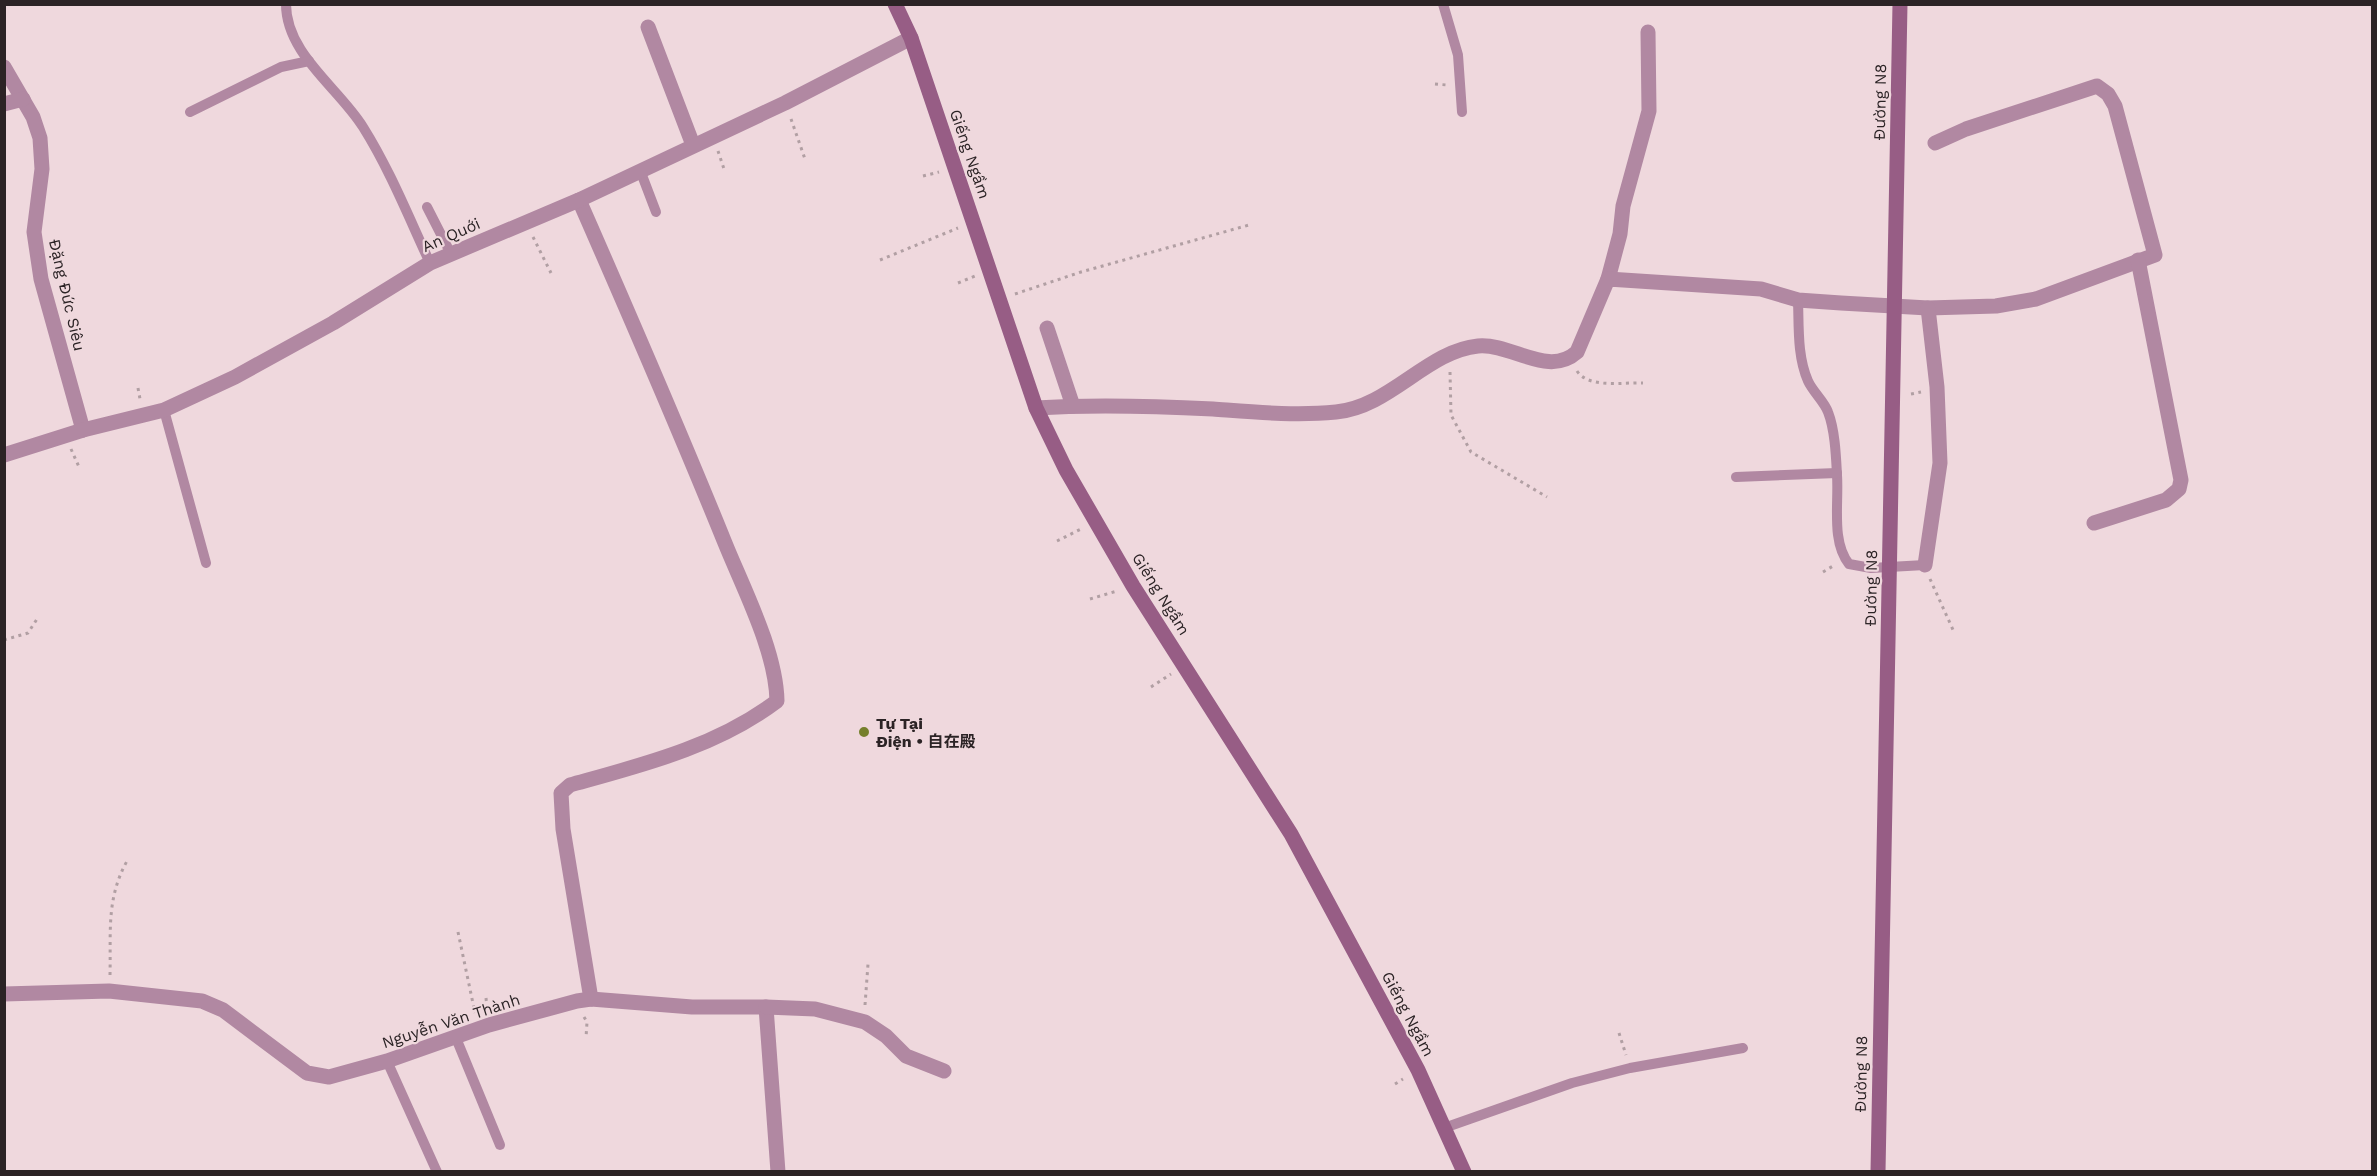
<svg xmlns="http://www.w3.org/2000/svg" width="2377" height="1176" font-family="'Work Sans','Noto Sans SC',sans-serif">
  <rect width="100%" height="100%" fill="#efd8dd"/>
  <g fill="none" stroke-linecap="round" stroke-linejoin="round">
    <g stroke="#b19fa3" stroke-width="3" stroke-dasharray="3 4.5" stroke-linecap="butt">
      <path d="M1435,84L1447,85"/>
      <path d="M791,119L805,159"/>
      <path d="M718,151L724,169"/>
      <path d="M923,176L939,172"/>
      <path d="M533,237L551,273"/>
      <path d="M880,260L958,228"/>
      <path d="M958,283L975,276"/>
      <path d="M1015,294L1081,272L1249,225"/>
      <path d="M1577,371C1589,389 1623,382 1643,383"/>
      <path d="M1450,372L1451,415L1471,452L1547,497"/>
      <path d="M138,388L140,399"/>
      <path d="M1911,394L1921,392"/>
      <path d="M71,449L79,467"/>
      <path d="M1057,541L1081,529"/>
      <path d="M1823,572L1833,566"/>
      <path d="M1930,579L1954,632"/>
      <path d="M1090,599L1117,591"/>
      <path d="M4,640L28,633L37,619"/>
      <path d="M1151,687L1171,674"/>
      <path d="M458,932L475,1013"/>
      <path d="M110,975C111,932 106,899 127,861"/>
      <path d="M486,998L487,1008"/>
      <path d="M865,1005L868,964"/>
      <path d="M584,1017L587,1022L586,1038"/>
      <path d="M1619,1033L1626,1055"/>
      <path d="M1395,1084L1403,1079"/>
    </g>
    <g stroke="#b188a2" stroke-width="10">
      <path d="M286,4C286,54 339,88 363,127C390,170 409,218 430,263"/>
      <path d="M1443,4L1458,55L1462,112"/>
      <path d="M190,112L281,67L309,61"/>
      <path d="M640,170L656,212"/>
      <path d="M427,207L451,254"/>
      <path d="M1798,300C1799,326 1797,356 1808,381C1813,392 1824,401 1828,412C1835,430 1836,456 1837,475C1839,503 1831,542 1849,564L1871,568L1925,565"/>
      <path d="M164,410L206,563"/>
      <path d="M1736,477L1837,473"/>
      <path d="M456,1038L500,1145"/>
      <path d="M387,1061L437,1172"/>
      <path d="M1444,1128L1572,1083L1630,1068L1743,1048"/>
    </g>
    <g stroke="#b188a2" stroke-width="15">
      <path d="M648,27L693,145"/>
      <path d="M4,67L33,117L40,138L42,169L34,232L41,279L83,430"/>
      <path d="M4,104L23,99"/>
      <path d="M579,200C629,314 678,427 725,543C744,590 776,651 777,701C716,747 642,765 570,785L561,793L563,829L591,999"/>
      <path d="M1608,279L1620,234L1623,206L1649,111L1648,32"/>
      <path d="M1047,328L1073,406"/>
      <path d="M1036,408C1096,404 1154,406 1213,409C1254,412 1295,416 1336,412C1390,407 1427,351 1478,346C1512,343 1548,378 1577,352L1608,279L1761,289L1798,300L1841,303L1928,308L1996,306L2036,299L2155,255L2115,106L2108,94L2097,86L1966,129L1935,143"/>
      <path d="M4,455L83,430L164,410L235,377L333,323L430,263L579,200L785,103L911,38"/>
      <path d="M2094,523L2166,500L2179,489L2181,480L2138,260"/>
      <path d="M1925,565L1940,463L1937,387L1928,308"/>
      <path d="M4,994L109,991L202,1001L223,1010L307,1073L329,1077L387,1061L489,1025L577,1001L591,999L692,1007H766L778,1172"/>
      <path d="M766,1007L815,1009L865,1022L886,1036L906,1056L944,1071"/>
    </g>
    <g stroke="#975d85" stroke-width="15">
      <path d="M895,4L911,38L1036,408L1066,470L1133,586L1291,834L1418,1070L1464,1172"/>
      <path d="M1878,1172L1900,4"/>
    </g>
  </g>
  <circle fill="#757f2b" stroke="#efd8dd" stroke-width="2" cx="864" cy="732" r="6"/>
  <g text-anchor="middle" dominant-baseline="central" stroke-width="4.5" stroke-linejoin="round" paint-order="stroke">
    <g font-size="16" fill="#2b2325" stroke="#efd8dd">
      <text transform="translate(1880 102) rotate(-89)">Đường N8</text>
      <text transform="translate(970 154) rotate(71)">Giếng Ngầm</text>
      <text transform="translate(451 235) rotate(-24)">An Quới</text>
      <text transform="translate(67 295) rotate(77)">Đặng Đức Siêu</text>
      <text transform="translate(1871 588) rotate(-89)">Đường N8</text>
      <text transform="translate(1161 594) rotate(58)">Giếng Ngầm</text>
      <text transform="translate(1408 1014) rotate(62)">Giếng Ngầm</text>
      <text transform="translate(451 1021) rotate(-18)">Nguyễn Văn Thành</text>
      <text transform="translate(1861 1074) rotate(-89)">Đường N8</text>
    </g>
    <g font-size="16" font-weight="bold" fill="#2b2325" stroke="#efd8dd" text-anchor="start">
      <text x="876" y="723">Tự Tại<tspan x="876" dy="18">Điện • 自在殿</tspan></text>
    </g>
  </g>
  <rect width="2377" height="1176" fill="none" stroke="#2b2325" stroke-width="12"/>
</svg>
